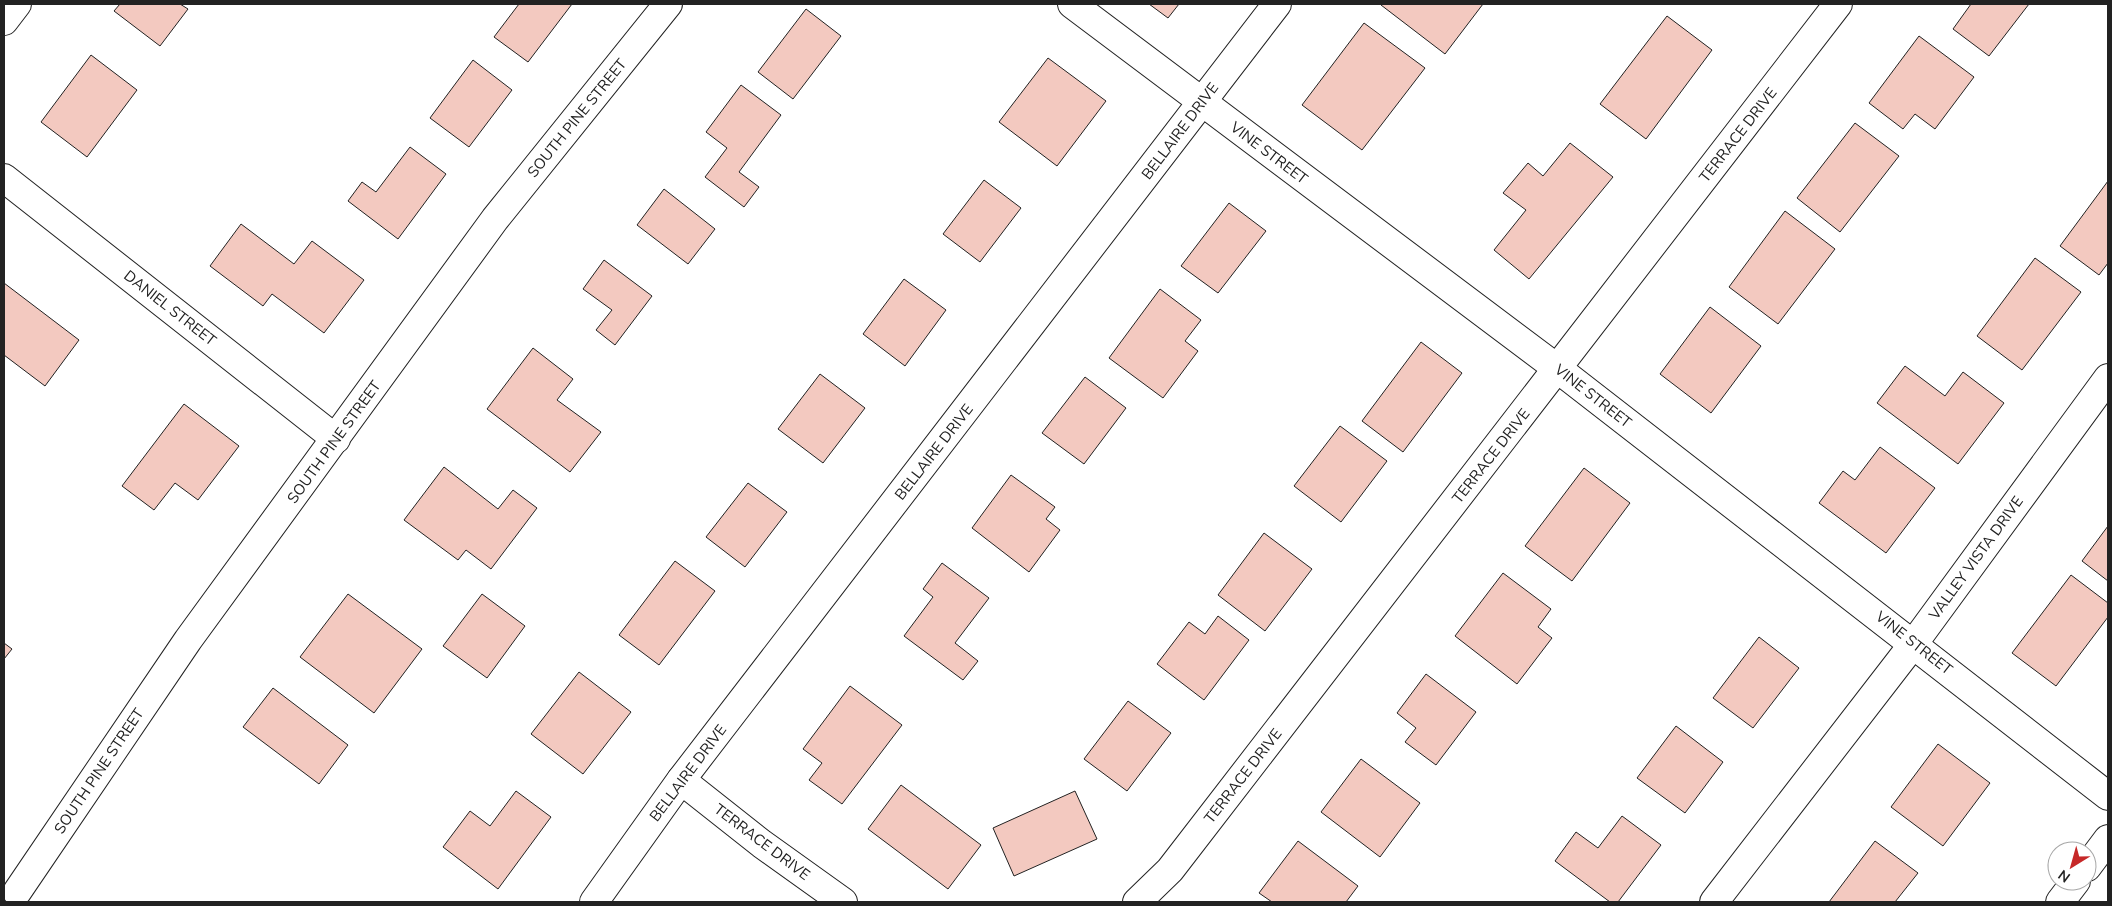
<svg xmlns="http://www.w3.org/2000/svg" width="2112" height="906" font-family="'Nunito Sans',sans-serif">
  <rect width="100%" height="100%" fill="#fff"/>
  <g fill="#f3c9c0" stroke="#222">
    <path d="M120,4H180L188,9L160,46L114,11Z"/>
    <path d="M519,4H572L528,62L494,37Z"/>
    <path d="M1149,4H1179L1168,18Z"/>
    <path d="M1382,4H1483L1445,54L1381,5Z"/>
    <path d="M1971,4H2029L1989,56L1953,29Z"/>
    <path d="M806,9L841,36L793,99L758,72Z"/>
    <path d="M1667,16L1712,50L1646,139L1600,104Z"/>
    <path d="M1364,23L1425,68L1362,150L1302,105Z"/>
    <path d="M1919,36L1974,77L1935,129L1915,114L1903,129L1869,103Z"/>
    <path d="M91,55L137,90L87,157L41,122Z"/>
    <path d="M1048,58L1106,101L1057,166L999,122Z"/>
    <path d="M473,60L512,90L469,147L430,118Z"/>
    <path d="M741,85L781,115L739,172L759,187L744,207L705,177L727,148L706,132Z"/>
    <path d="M1855,123L1899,156L1840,232L1797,198Z"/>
    <path d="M1570,143L1613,177L1529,279L1494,250L1526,210L1503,193L1528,163L1543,176Z"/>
    <path d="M410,147L446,174L398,239L348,201L362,182L376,192Z"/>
    <path d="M984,180L1021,208L980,262L943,234Z"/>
    <path d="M2108,181V263L2099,275L2060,246Z"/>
    <path d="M664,189L715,229L688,264L637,225Z"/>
    <path d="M1229,203L1266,231L1218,293L1181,266Z"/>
    <path d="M1785,211L1835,249L1778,324L1729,287Z"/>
    <path d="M241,224L294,264L312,241L364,280L324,333L272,294L263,306L210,266Z"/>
    <path d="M2035,258L2081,292L2022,370L1977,336Z"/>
    <path d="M604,260L652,296L615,345L596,330L612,310L583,289Z"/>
    <path d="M904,279L946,310L905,366L863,334Z"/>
    <path d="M4,283L79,340L45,386L4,355Z"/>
    <path d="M1160,289L1201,320L1185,341L1198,351L1163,398L1109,358Z"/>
    <path d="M1710,307L1761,346L1711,413L1660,374Z"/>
    <path d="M1421,342L1462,373L1403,452L1362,421Z"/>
    <path d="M533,348L573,379L557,400L601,432L570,472L487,409Z"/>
    <path d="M1905,366L1945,396L1963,372L2004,403L1958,464L1877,403Z"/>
    <path d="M820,374L865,408L823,463L778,429Z"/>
    <path d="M1085,377L1126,408L1084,464L1042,433Z"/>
    <path d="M184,404L239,446L198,500L175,483L154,510L122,486Z"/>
    <path d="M1340,426L1387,461L1341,522L1294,486Z"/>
    <path d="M1880,447L1935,488L1886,553L1819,503L1843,471L1855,480Z"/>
    <path d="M444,467L498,509L513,490L537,508L491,569L466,550L458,560L404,520Z"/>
    <path d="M1584,468L1630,503L1572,581L1525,546Z"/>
    <path d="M1011,475L1055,507L1046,519L1060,530L1029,572L972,528Z"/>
    <path d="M748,483L787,512L745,567L706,537Z"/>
    <path d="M2108,526V581L2082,561Z"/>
    <path d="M1264,533L1312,569L1265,631L1218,595Z"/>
    <path d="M675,561L715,591L659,665L619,635Z"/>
    <path d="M942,563L989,598L955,643L978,661L963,680L904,636L933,597L923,589Z"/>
    <path d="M1503,573L1551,609L1538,627L1552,638L1517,684L1455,636Z"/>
    <path d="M2071,575L2108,603V617L2056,686L2012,653Z"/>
    <path d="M348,594L422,649L374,713L300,657Z"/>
    <path d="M482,594L525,626L487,678L443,646Z"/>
    <path d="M1218,616L1249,640L1204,700L1157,664L1189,622L1205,634Z"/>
    <path d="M1759,637L1799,668L1753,728L1713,698Z"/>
    <path d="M4,643L12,649L4,659Z"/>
    <path d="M579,672L631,712L583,774L531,734Z"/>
    <path d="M1426,674L1476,712L1436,765L1405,742L1416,728L1397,713Z"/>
    <path d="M850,686L902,725L842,804L809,780L822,763L803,749Z"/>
    <path d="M273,688L348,745L319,784L243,727Z"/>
    <path d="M1128,701L1171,733L1127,791L1084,759Z"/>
    <path d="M1676,726L1723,762L1685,813L1637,778Z"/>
    <path d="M1938,744L1990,783L1943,846L1891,807Z"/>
    <path d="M1361,759L1420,803L1380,857L1321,812Z"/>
    <path d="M901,785L981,845L948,889L868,829Z"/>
    <path d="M516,791L551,817L498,889L443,847L470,811L490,826Z"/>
    <path d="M1075,791L1097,839L1014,876L993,828Z"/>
    <path d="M1622,816L1661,845L1618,902H1610L1555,861L1576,832L1598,848Z"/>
    <path d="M1298,841L1358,886L1346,902H1272L1259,893Z"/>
    <path d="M1875,841L1918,873L1895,902H1829Z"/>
  </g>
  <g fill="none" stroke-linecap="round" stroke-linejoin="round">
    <defs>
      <g id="minor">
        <path d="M1072,4L1558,369L2108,796"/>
        <path d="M4,21L17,4"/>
        <path d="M4,178L336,439"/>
        <path d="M681,780L762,844L843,902"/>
        <path d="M2087,867L2108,839"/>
        <path d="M17,892L188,640L495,219L668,4"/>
        <path d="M594,902L681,780L1277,4"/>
        <path d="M1137,902L1170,870L1838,4"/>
        <path d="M1714,902L1914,643L2108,378"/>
        <path d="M2060,902L2076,881"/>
      </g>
    </defs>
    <use href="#minor" stroke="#222" stroke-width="30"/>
    <use href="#minor" stroke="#fff" stroke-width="28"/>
  </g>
  <g text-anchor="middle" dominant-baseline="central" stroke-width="4" stroke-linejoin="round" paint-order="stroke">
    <g font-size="15" fill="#222" stroke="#fff">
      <text transform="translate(577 118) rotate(-51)">SOUTH PINE STREET</text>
      <text transform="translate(1180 131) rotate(-53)">BELLAIRE DRIVE</text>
      <text transform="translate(1738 135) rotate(-52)">TERRACE DRIVE</text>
      <text transform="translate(1269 153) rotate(37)">VINE STREET</text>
      <text transform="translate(170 308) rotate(38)">DANIEL STREET</text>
      <text transform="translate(1593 396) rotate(38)">VINE STREET</text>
      <text transform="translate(334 442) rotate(-54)">SOUTH PINE STREET</text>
      <text transform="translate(934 452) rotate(-52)">BELLAIRE DRIVE</text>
      <text transform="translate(1491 456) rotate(-52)">TERRACE DRIVE</text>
      <text transform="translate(1976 558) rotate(-54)">VALLEY VISTA DRIVE</text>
      <text transform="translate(1914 643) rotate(38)">VINE STREET</text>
      <text transform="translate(99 771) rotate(-56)">SOUTH PINE STREET</text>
      <text transform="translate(688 773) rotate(-53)">BELLAIRE DRIVE</text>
      <text transform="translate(1243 776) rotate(-52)">TERRACE DRIVE</text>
      <text transform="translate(762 842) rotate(37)">TERRACE DRIVE</text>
    </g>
  </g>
  <rect width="2112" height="906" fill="none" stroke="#222222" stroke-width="10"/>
  <g transform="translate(2072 866) rotate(217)"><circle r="24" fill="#ffffff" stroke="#a7a7a7"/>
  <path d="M0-4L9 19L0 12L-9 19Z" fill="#c62828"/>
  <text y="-8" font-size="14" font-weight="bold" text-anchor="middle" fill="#222222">N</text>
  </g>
</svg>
